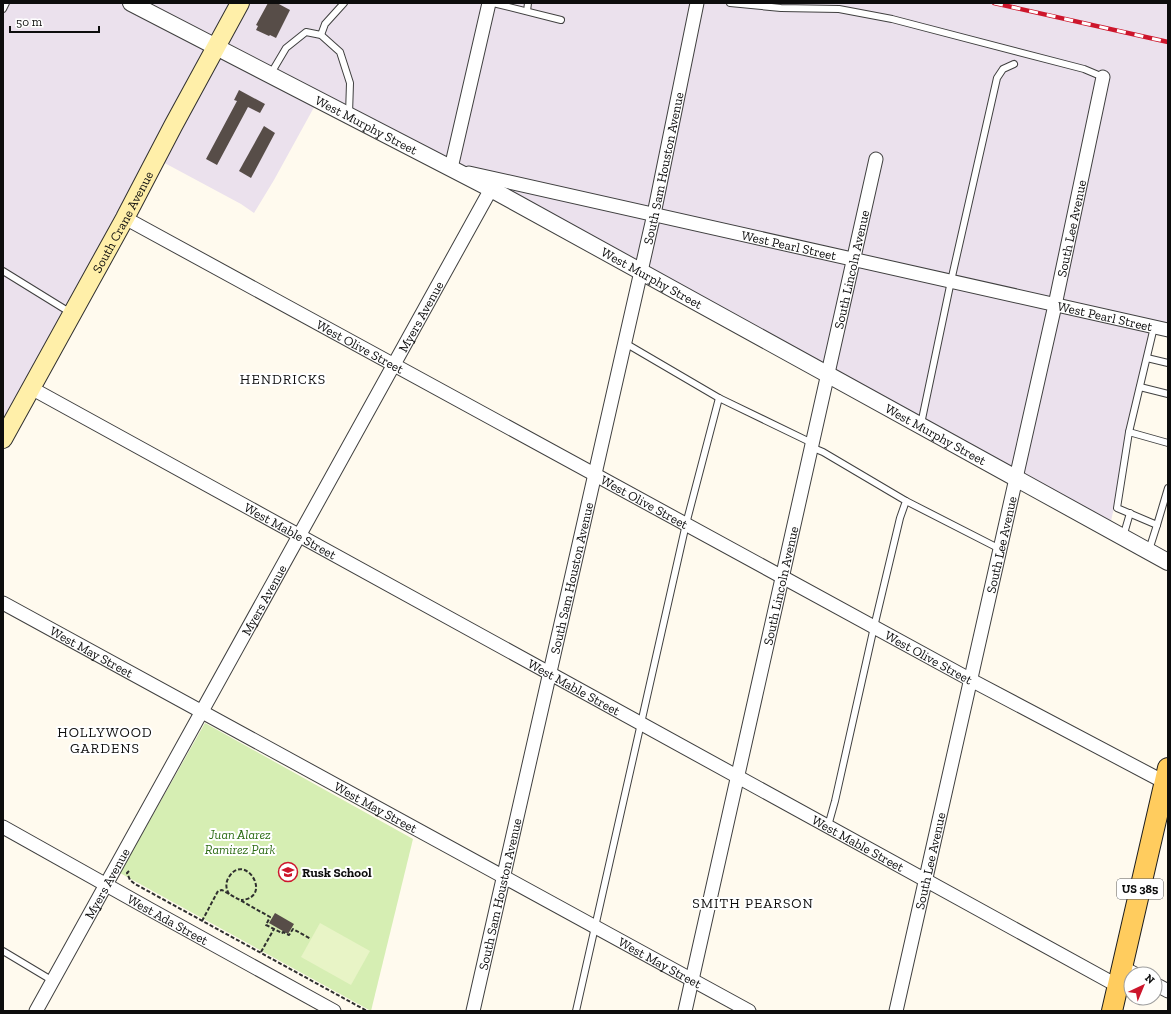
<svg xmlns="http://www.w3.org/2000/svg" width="1171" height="1014" font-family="'Zilla Slab',serif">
  <rect width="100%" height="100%" fill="#fffaee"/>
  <path fill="#ebe1ed" d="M3,3H1168V330L1154,328L1109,530L318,100L274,180L254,213L241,204L159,160L3,443Z"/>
  <path fill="#d6eeb3" d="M205,723L413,839L371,1011L120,873Z"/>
  <path fill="#e8f4c6" d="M320,923L370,951L351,985L301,957Z"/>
  <g fill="#574d48">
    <path d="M268,3H277L290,10L276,38L270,35L269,36L256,30L258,26L256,25Z"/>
    <path d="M239,90L265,104L260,113L248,107L217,165L206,159L237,101L234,100Z"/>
    <path d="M264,126L275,133L251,178L239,171Z"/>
    <path d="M275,913L294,924L288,934L269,923Z"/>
  </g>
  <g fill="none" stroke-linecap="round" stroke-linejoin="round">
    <defs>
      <g id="service">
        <path d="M493,3L561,20"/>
        <path d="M730,3L781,8L839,9L892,19L1084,69L1103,77"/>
        <path d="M3,9L6,3"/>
        <path d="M527,11L528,3"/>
        <path d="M321,35L325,24L344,3"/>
        <path d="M270,75L286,48L306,32L321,35L340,52L350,83L349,114"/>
        <path d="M3,271L71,313"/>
        <path d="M625,343L719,398L812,443"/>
        <path d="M1147,358L1168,363"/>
        <path d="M1140,387L1168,394"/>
        <path d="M921,424L951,281L997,78L1003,69L1014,64"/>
        <path d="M1129,432L1154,327"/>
        <path d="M1168,443L1129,432L1117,508L1157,525L1168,488"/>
        <path d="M811,447L823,452L906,501L900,518L874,627L835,801L828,826"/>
        <path d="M906,501L1000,549"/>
        <path d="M1123,537L1130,513"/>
        <path d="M1149,550L1157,525"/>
        <path d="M3,951L53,981"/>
        <path d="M576,1011L686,524L719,398"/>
      </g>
      <g id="minor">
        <path d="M451,168L489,3"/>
        <path id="s1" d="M469,173L1168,330"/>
        <path id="s2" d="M125,218L971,680L1168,784"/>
        <path id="s3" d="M31,388L1118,986"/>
        <path id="s4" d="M3,603L749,1011"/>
        <path id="s5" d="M3,827L151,910L334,1011"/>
        <path d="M1122,967L1135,974"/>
        <path d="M1155,984L1168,991"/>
        <path id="s6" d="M36,1011L491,189"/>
        <path id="s7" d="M473,1011L654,214L697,3"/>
        <path id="s8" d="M685,1011L876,159"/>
        <path id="s9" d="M896,1011L1055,305L1103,77"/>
      </g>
      <g id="tertiary">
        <path id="s10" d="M131,3L491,189L1168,562"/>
      </g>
      <g id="secondary">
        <path id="s11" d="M3,439L125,218L173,126L240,3"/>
      </g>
      <path id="primary" d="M1112,1011L1168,768"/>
    </defs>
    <use href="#service" stroke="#404040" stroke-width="8"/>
    <use href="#minor" stroke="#404040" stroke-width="15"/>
    <use href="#tertiary" stroke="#404040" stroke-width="18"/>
    <use href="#secondary" stroke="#2f2f2f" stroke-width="20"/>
    <use href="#primary" stroke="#1e1e1e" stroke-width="22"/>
    <g stroke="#2f2f2f" stroke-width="2" stroke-dasharray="4 2" stroke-linecap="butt">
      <path d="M129,871L127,873L130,880L135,884L367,1011"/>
      <path d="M229,894C226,889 225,883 229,877C245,851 274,898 241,900"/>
      <path d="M202,921L218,891L222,890L270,917L266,925L282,933L283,932L289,935L293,929L311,939"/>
      <path d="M261,952L274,929"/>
    </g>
    <use href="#service" stroke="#fff" stroke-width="6"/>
    <use href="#minor" stroke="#fff" stroke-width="13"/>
    <use href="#tertiary" stroke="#fff" stroke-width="16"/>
    <use href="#secondary" stroke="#ffefa9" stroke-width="18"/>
    <use href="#primary" stroke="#ffcc5e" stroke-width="20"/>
    <defs>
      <path id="rail" d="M994,3L1168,42"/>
    </defs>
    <use href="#rail" stroke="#cd162c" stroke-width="4.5"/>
    <use href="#rail" stroke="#fff" stroke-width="3" stroke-dasharray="9" stroke-linecap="butt"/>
  </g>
  <defs>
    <symbol id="school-ring" viewBox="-11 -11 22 22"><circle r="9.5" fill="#fff" stroke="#cd162c" stroke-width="1.5"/><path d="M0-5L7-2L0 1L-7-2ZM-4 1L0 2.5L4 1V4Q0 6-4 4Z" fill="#cd162c"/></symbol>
  </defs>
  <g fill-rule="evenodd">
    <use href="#school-ring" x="277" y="861" width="22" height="22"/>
  </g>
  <g text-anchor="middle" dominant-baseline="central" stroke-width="4" stroke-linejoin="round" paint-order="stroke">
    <rect fill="#fff" stroke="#565656" stroke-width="1" x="1117" y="879" width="46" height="20" rx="3"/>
    <g font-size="12" font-weight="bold" fill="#0d0d0d">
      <text x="1140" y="889">US 385</text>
    </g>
    <g font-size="13" fill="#0d0d0d" stroke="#fff">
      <text stroke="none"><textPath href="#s10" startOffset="265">West Murphy Street</textPath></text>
      <text stroke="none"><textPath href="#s7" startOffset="864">South Sam Houston Avenue</textPath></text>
      <text stroke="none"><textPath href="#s11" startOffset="248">South Crane Avenue</textPath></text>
      <text stroke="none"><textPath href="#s9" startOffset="802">South Lee Avenue</textPath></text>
      <text stroke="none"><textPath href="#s1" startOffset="328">West Pearl Street</textPath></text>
      <text stroke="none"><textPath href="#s8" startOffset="760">South Lincoln Avenue</textPath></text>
      <text stroke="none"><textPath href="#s10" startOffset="589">West Murphy Street</textPath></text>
      <text stroke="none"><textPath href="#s6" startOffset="794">Myers Avenue</textPath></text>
      <text stroke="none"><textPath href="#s1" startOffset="652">West Pearl Street</textPath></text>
      <text stroke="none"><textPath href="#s2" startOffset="268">West Olive Street</textPath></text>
      <text stroke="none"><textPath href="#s10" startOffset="913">West Murphy Street</textPath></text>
      <text stroke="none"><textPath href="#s2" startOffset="592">West Olive Street</textPath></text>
      <text stroke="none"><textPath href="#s3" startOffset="296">West Mable Street</textPath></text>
      <text stroke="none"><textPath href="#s9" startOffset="478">South Lee Avenue</textPath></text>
      <text stroke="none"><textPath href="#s7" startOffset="444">South Sam Houston Avenue</textPath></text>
      <text stroke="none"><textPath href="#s8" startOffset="436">South Lincoln Avenue</textPath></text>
      <text stroke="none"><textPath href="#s6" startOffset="470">Myers Avenue</textPath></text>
      <text stroke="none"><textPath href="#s4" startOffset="101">West May Street</textPath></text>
      <text stroke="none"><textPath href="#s2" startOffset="916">West Olive Street</textPath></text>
      <text stroke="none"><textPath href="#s3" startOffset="620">West Mable Street</textPath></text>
      <text stroke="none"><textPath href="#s4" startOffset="425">West May Street</textPath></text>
      <text stroke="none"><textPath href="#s3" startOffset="944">West Mable Street</textPath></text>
      <text stroke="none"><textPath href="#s9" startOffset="154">South Lee Avenue</textPath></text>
      <text stroke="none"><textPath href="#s6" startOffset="146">Myers Avenue</textPath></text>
      <text stroke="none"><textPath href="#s7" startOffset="120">South Sam Houston Avenue</textPath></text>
      <text stroke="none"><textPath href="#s5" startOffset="189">West Ada Street</textPath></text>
      <text stroke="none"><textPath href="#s4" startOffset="749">West May Street</textPath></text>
    </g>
    <g font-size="13" font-style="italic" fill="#2e6d16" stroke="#fff">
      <text x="240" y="834">Juan Alarez<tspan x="240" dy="15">Ramirez Park</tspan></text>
    </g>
    <g font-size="13" font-weight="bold" fill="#0d0d0d" stroke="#fff" text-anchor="start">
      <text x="302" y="872">Rusk School</text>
    </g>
    <g font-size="14" letter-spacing="1" fill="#0d0d0d" stroke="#fff">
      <text x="283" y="379">HENDRICKS</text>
      <text x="105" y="732">HOLLYWOOD<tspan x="105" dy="16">GARDENS</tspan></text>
      <text x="753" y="903">SMITH PEARSON</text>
    </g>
  </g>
  <rect width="1171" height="1014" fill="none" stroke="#0d0d0d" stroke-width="8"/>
  <g transform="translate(1143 986) rotate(44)"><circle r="19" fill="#ffffff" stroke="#9e9e9e"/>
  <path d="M0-3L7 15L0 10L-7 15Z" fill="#cd162c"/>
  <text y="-6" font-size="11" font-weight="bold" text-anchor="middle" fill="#0d0d0d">N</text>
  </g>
  <path d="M10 26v6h89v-6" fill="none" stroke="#0d0d0d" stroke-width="2"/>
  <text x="16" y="26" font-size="12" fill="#0d0d0d" stroke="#ffffff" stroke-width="3" paint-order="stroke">50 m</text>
</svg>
